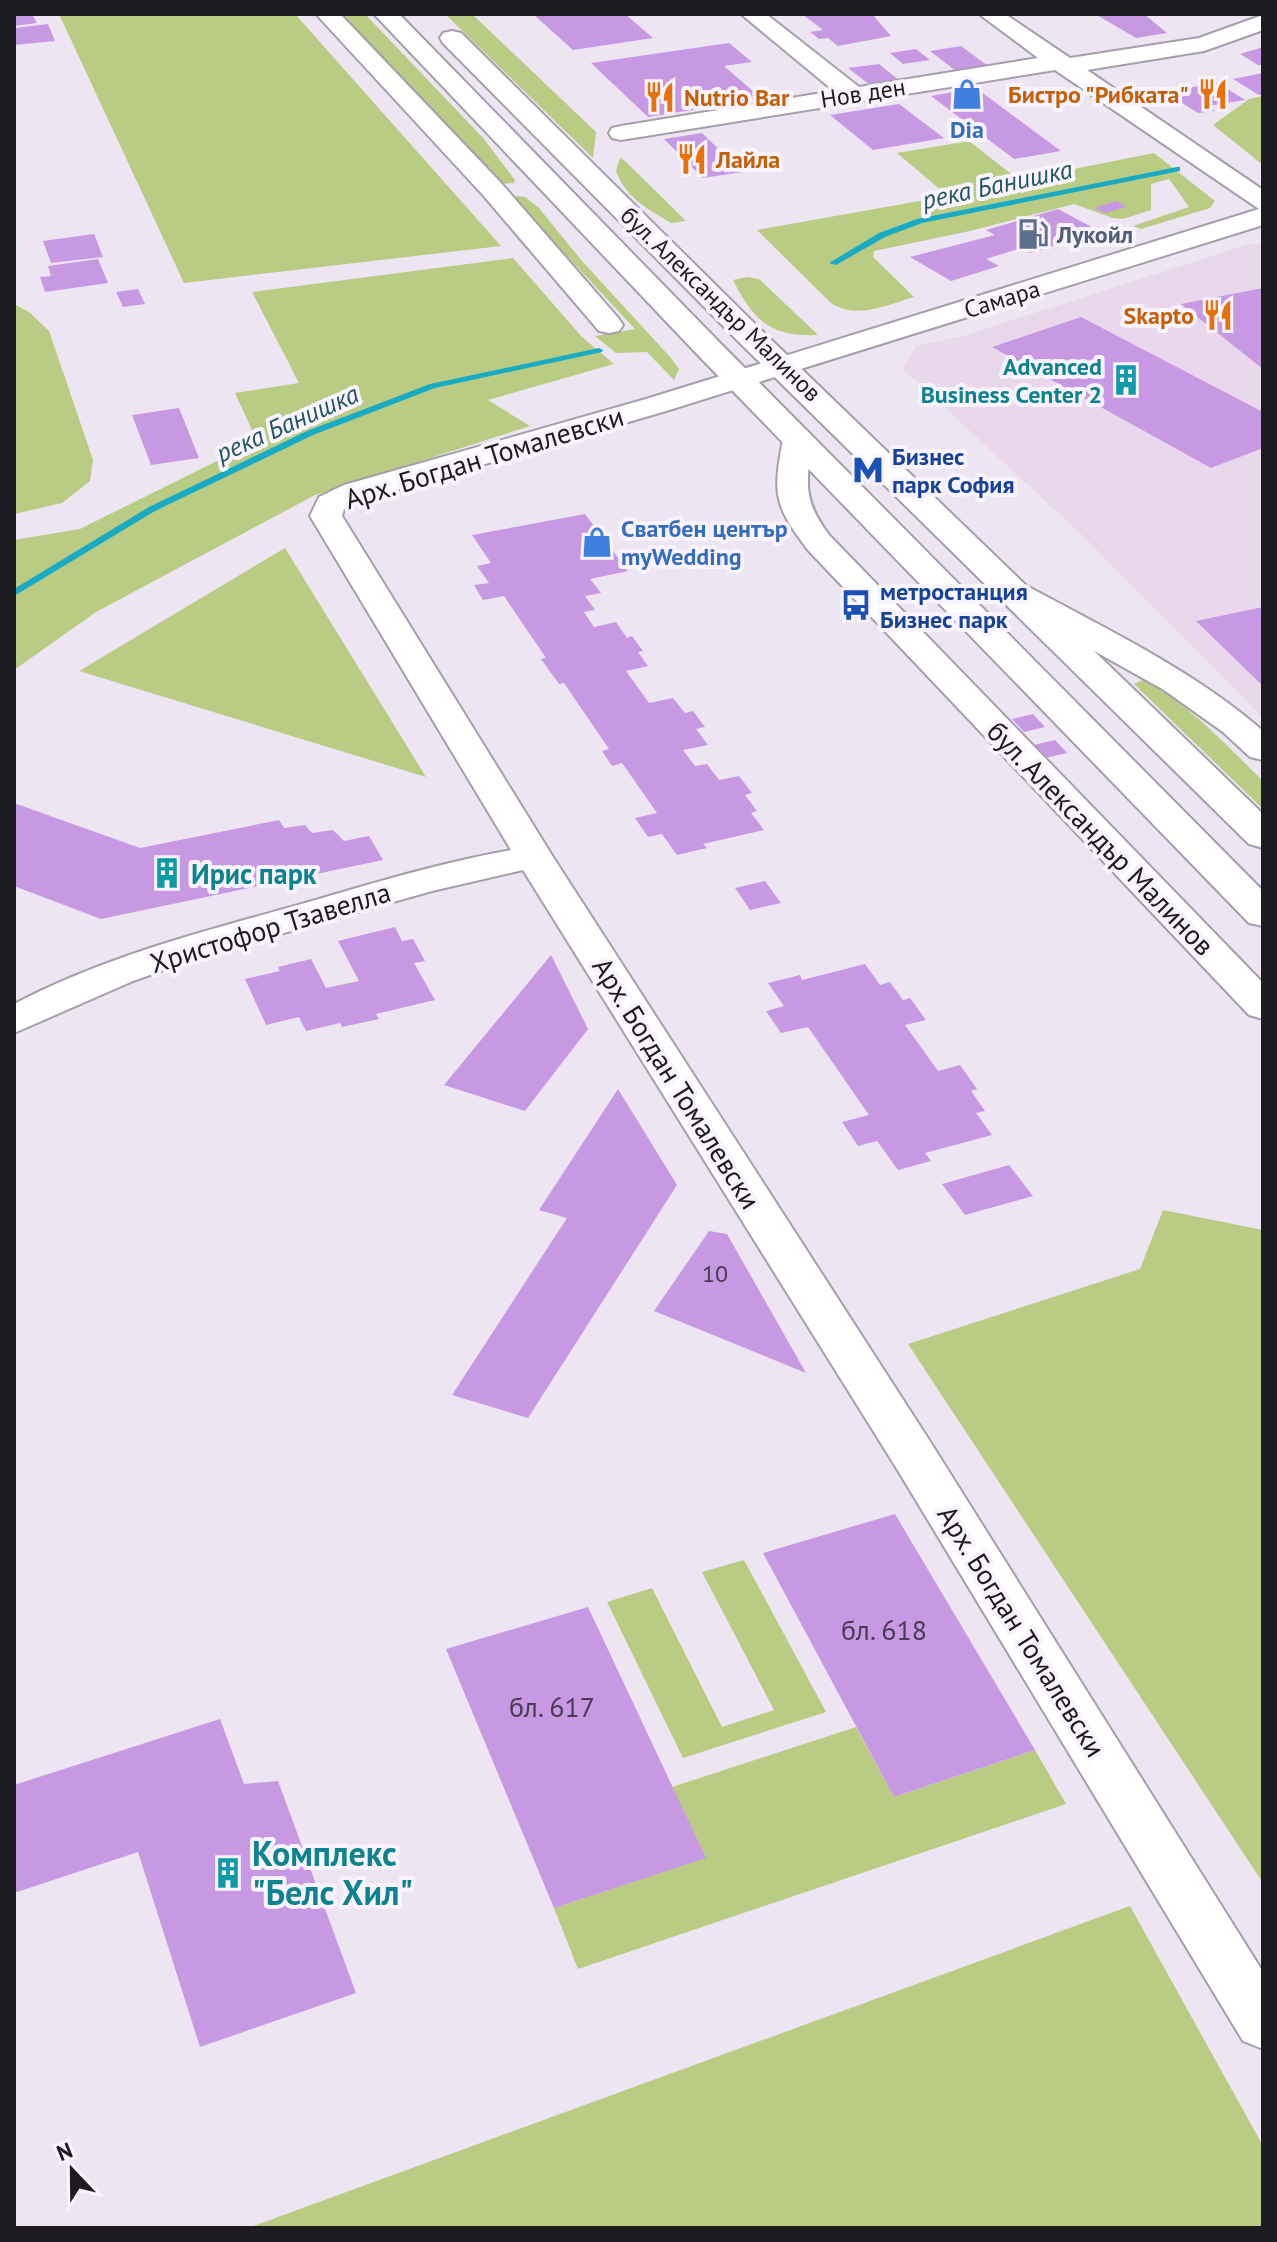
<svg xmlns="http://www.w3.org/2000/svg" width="1277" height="2242" font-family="'PT Sans',sans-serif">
  <rect width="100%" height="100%" fill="#ede5f2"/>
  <path fill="#e9d8eb" d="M1249,244H1263V718L1082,535L903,369L916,346L963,336Z"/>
  <g fill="#bacb83">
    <path d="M59,14H295L501,246L184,283Z"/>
    <path d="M339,14H365L484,139L515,180L514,183L501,184Z"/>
    <path d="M445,14H472L596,132L593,158Z"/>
    <path d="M1263,96V165L1213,125L1249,99Z"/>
    <path d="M969,141L1019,180L1154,153L1215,201L1210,208L1141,229L1133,226L1189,207L1169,179L1151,184V210L1123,219L1113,218L1074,204L970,231L874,251L873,257L914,297C886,305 857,320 831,303L757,230L948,196L897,153Z"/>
    <path d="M620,158L625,161L686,221L671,223C648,209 626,198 616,171Z"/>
    <path d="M517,196L525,197L538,207L582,261L670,357L679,369L674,380L647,352L616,353L595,336L635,329L514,199Z"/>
    <path d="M513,258L582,337L614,364L488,400L530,426L315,495L96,612L14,670V540L80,529L257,441L235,393L299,383L252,292Z"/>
    <path d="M747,277L759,279L818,335C770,337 754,321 733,280Z"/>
    <path d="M14,304L29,312L49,331L93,460L90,481L62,503L14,514Z"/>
    <path d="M285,548L426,777L79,671Z"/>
    <path d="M1143,680C1190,705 1225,744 1263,781V809L1134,684Z"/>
    <path d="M1163,1210L1263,1230V1883L908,1344L1140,1269Z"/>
    <path d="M744,1560L826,1712L683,1758L607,1602L652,1588L722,1727L774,1710L702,1572Z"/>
    <path d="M856,1727L894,1797L1035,1750L1066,1804L578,1969L554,1908L705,1858L672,1787Z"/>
    <path d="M1130,1906L1263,2146V2228H248Z"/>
  </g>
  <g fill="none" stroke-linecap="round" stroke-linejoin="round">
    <g fill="#18abc3" fill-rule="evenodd">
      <path d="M1177,167H1180V171L922,223L885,237L836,265L829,263L879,233L917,219Z"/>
      <path d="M599,348L603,350L602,352L435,388L313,435L155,511L14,596V589L149,507L307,431L430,384Z"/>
    </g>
  </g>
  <g fill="#c899e3">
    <path d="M14,14H32L37,23L14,26Z"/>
    <path d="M533,14H625L653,38L573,50Z"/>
    <path d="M802,14H872L891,36L838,46L828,38L819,39L810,32L823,30Z"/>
    <path d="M1095,14H1144L1167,33L1136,38Z"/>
    <path d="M48,24L55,41L14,45V28Z"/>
    <path d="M729,43L752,62L724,66L762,99L648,117L591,63Z"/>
    <path d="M961,46L988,66L956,71L930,51Z"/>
    <path d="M1263,47V65H1258L1240,54Z"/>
    <path d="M916,49L930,60L903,64L890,53Z"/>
    <path d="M879,64L900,81L870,85L848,68Z"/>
    <path d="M1263,73V94L1259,95L1233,79Z"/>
    <path d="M1218,83L1245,100L1208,106L1215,111L1198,113L1174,98L1190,95L1181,89Z"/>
    <path d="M976,88L1061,151L1014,159L931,96Z"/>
    <path d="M899,104L944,138L873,150L830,115Z"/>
    <path d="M702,133L742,172L703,178L664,139Z"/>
    <path d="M1116,201L1127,207L1105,213L1094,208Z"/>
    <path d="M1058,209L1101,232L1030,253L1021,248L986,259L999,266L951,281L910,257L995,235L986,230Z"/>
    <path d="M94,234L103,257L51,263L43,241Z"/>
    <path d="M98,259L108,283L45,292L40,277L51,276L48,266Z"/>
    <path d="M1263,288V369L1181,304Z"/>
    <path d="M138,289L145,304L123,307L116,292Z"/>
    <path d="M1081,317L1263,412V448L1211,468L992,347Z"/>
    <path d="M179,408L199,458L151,465L132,415Z"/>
    <path d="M585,514L628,571L590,579L601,593L585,596L595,610L584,612L594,627L616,622L627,638L632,636L643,651L638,652L648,666L626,671L649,703L673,698L685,713L693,711L705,727L696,729L708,745L683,750L695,766L707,764L719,780L739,776L752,793L745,795L757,811L751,813L764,830L703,844L707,848L677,855L662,834L648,837L635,818L657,813L622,763L612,766L602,751L609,749L564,683L559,684L541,659L546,658L504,596L483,600L474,585L489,583L477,566L491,563L472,535Z"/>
    <path d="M1263,607V686L1196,621Z"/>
    <path d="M1033,714L1045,727L1024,732L1012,719Z"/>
    <path d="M1055,740L1067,753L1045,758L1034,745Z"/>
    <path d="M14,803L140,848L279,820L284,828L305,825L312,833L333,830L344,841L369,836L383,860L101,919L14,886Z"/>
    <path d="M765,881L781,903L750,910L735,888Z"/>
    <path d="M395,927L402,941L413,939L425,961L414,963L435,1000L376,1014L379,1019L342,1027L340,1023L306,1031L299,1017L266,1025L245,979L280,971L278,967L311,959L326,988L359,981L338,941Z"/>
    <path d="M551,955L588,1029L525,1111L444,1085Z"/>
    <path d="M865,964L880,985L890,982L903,1000L910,998L926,1020L905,1025L938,1071L960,1065L977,1089L971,1091L985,1111L976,1113L992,1135L925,1153L931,1161L898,1170L877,1141L858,1146L842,1122L869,1115L808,1027L781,1033L766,1011L784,1006L768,983L800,975L802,980Z"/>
    <path d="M618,1089L677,1185L528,1418L452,1395L567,1218L539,1210Z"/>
    <path d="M1009,1165L1033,1196L965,1215L942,1184Z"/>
    <path d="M709,1231L727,1234L806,1373L654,1311Z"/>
    <path d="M895,1514L1035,1750L894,1797L763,1553Z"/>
    <path d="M588,1607L706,1858L554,1908L446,1649Z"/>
    <path d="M220,1719L244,1784L278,1781L356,1993L200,2047L138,1852L14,1893V1785Z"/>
  </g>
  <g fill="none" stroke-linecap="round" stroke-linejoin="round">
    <defs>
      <g id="minor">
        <path d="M316,14H340L501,183L619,319L623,325L619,331L609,333L599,331L483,195Z"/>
        <path d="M741,14H766L859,87L1038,58L979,14H1005L1070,58L1199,38L1263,15V30L1204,51L1087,70L1263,190V225L666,411L366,499L344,509L342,516L553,857L931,1443L1263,1972V2049L1243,2041L897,1469L523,870L432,891L206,955L133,981L14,1033V1004C102,958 197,933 291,907C364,886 437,863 511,850L310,516L319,497L344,485L646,399L1259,209L1055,70L621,140L612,138L609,133L612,128L621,126L834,91Z"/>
        <path d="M798,430L809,433L813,439C806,482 802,500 830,536L1263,983V1019L1249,1015L808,550C773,504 773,494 783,439L787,433Z"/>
        <path d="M1015,583L1027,586C1108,630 1193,670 1263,731V760L1250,757L1223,732L1164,690L1003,600L999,593L1003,586Z"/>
      </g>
      <g id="major">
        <path d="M374,14H399L719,342L1263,891V926L1249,923L697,354Z"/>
        <path d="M452,31L461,33L759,328L1263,814V848L1249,844L737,340L443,43L440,38L443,33Z"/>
      </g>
    </defs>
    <use href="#minor" stroke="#a69eab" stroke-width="4"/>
    <use href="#major" stroke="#a69eab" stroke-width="4"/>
    <use href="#minor" fill="#fff" fill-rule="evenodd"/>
    <use href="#major" fill="#fff" fill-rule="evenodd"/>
  </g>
  <defs>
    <symbol id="shop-bare" viewBox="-9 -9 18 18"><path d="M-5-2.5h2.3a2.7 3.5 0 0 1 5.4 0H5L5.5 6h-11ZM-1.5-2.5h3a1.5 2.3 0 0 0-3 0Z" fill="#3f7fe0" stroke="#f9f3fe" stroke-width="2.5" paint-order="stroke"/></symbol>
    <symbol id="restaurant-bare" viewBox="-9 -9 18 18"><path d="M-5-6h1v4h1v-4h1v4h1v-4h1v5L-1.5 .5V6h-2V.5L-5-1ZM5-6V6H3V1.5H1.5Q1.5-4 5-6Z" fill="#e8710a" stroke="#f9f3fe" stroke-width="2.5" paint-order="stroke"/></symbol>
    <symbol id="fuel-bare" viewBox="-9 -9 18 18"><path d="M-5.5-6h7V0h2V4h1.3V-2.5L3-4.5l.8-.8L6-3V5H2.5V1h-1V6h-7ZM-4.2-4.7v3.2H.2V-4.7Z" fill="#5c6f8a" stroke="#f9f3fe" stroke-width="2.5" paint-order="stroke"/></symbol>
    <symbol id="building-bare" viewBox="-9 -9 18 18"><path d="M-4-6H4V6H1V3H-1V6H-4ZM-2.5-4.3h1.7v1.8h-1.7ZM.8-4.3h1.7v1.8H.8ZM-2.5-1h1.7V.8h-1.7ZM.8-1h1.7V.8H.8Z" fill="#0f9aa8" stroke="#f9f3fe" stroke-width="2.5" paint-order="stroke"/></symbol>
    <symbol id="metro-bare" viewBox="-9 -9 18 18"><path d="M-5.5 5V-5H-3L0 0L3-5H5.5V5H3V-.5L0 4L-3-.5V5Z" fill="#1a4fb4" stroke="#f9f3fe" stroke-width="2.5" paint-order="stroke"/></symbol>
    <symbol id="bus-bare" viewBox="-9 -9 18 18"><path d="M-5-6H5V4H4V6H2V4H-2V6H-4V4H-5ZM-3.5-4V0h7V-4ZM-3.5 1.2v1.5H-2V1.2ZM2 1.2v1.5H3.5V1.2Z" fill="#1a4fb4" stroke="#f9f3fe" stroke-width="2.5" paint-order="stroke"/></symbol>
  </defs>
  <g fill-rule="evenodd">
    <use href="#shop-bare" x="945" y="72" width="44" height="44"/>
    <use href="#restaurant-bare" x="1191" y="72" width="44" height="44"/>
    <use href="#restaurant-bare" x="638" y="75" width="44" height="44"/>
    <use href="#restaurant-bare" x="670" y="137" width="44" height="44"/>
    <use href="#fuel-bare" x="1011" y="212" width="44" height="44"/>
    <use href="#restaurant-bare" x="1196" y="293" width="44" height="44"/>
    <use href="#building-bare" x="1104" y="358" width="44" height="44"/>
    <use href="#metro-bare" x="846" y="448" width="44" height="44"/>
    <use href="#shop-bare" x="575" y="520" width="44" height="44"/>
    <use href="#bus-bare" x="834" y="583" width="44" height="44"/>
    <use href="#building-bare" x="145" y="851" width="44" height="44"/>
    <use href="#building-bare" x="206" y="1851" width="44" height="44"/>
  </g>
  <g text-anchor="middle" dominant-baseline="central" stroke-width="8" stroke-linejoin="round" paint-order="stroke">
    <g font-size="24" fill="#1e1b20" stroke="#f9f3fe">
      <text transform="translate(863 93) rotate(-9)">Нов ден</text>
      <text transform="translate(1002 299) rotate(-17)">Самара</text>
      <text transform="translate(721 304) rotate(44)">бул. Александър Малинов</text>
    </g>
    <g font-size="24" font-weight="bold" fill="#c56008" stroke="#f9f3fe" text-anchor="end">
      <text x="1189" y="94">Бистро "Рибката"</text>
      <text x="684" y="97" text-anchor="start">Nutrio Bar</text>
      <text x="716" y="159" text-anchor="start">Лайла</text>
      <text x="1194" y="315">Skapto</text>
    </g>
    <g font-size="24" font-weight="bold" fill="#366cbe" stroke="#f9f3fe">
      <text x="967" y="129">Dia</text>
      <text x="621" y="528" text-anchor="start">Сватбен център<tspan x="621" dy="28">myWedding</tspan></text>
    </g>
    <g font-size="24" font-weight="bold" fill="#4e5e75" stroke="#f9f3fe" text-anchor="start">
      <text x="1057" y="234">Лукойл</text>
    </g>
    <g font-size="24" font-weight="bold" fill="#0d838f" stroke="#f9f3fe" text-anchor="end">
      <text x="1102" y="366">Advanced<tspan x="1102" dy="28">Business Center 2</tspan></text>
    </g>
    <g font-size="24" font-weight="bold" fill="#164399" stroke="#f9f3fe" text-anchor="start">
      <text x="892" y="456">Бизнес<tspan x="892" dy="28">парк София</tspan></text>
      <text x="880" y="591">метростанция<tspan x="880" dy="28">Бизнес парк</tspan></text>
    </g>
    <g font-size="24" fill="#483a51">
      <text x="715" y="1273">10</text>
    </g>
    <g font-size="26" font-style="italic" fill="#215661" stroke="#f9f3fe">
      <text transform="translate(997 184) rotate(-12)">река Банишка</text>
      <text transform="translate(287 423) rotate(-24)">река Банишка</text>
    </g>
    <g font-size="28" fill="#1e1b20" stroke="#f9f3fe">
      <text transform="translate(484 457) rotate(-17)">Арх. Богдан Томалевски</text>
      <text transform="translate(1101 838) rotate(46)">бул. Александър Малинов</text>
      <text transform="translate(270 927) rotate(-17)">Христофор Тзавелла</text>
      <text transform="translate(677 1083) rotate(58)">Арх. Богдан Томалевски</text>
      <text transform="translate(1022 1631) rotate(58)">Арх. Богдан Томалевски</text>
    </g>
    <g font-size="28" font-weight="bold" fill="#0d838f" stroke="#f9f3fe" text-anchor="start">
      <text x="191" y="873">Ирис парк</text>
    </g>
    <g font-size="28" fill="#483a51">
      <text x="884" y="1629">бл. 618</text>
      <text x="552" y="1706">бл. 617</text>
    </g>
    <g font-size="34" font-weight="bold" fill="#0d838f" stroke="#f9f3fe" text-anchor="start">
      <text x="252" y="1853">Комплекс<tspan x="252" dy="39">"Белс Хил"</tspan></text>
    </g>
  </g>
  <rect width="1277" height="2242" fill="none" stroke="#1e1b20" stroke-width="32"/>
  <g transform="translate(72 2170) rotate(338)" stroke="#f9f3fe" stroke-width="6" paint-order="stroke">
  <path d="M0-6L14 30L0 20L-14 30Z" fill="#1e1b20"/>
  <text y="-12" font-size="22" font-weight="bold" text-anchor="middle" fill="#1e1b20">N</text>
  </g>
</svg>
